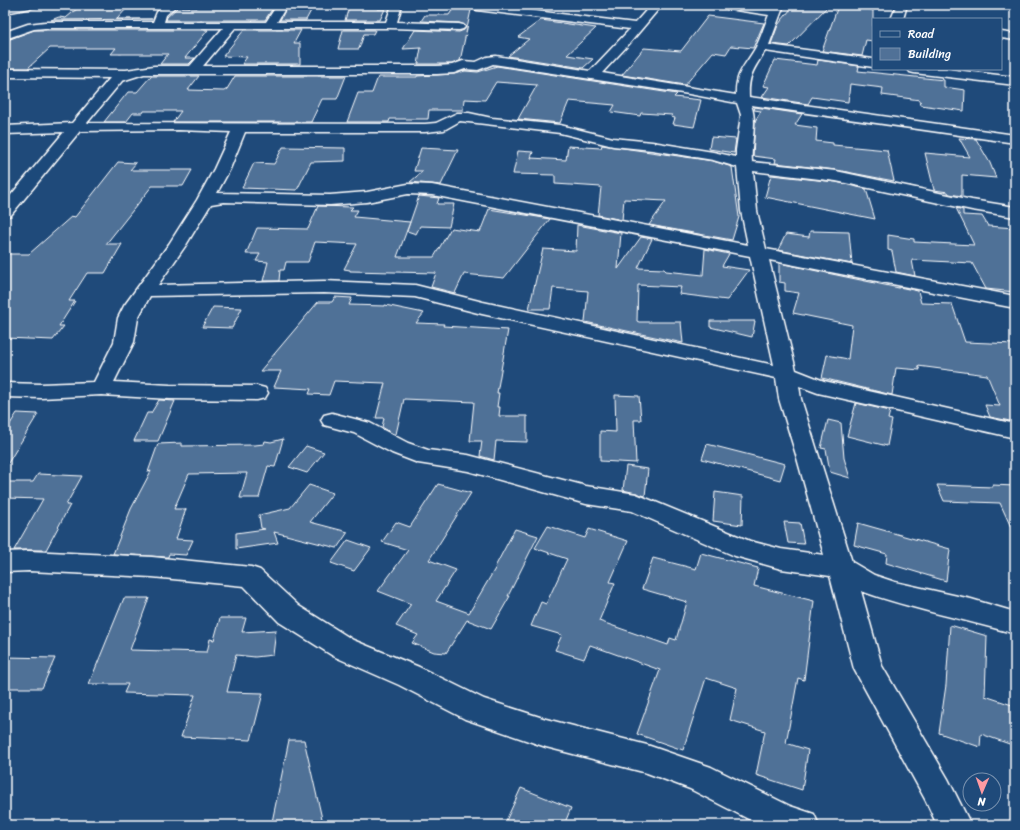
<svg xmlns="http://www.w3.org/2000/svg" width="1020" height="830" font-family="Sriracha,sans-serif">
  <rect width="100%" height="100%" fill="#1f4a7a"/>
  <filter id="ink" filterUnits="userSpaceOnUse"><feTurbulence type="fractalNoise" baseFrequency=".025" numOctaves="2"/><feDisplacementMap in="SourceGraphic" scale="8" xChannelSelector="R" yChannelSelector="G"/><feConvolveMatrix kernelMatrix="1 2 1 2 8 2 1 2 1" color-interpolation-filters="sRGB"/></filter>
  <g filter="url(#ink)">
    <g fill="#507197" stroke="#fff">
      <path d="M199,5L214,6L275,5L265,20H166L167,17L178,7L197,8Z"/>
      <path d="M288,5H314L306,20H280Z"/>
      <path d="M794,5H829L789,46L771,44L778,25Z"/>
      <path d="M838,6L873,10V41L866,40L862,56L822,51Z"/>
      <path d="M79,7L127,8L117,19H152L51,20L59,17L66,18Z"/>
      <path d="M349,7H378V9H385L380,20H345Z"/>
      <path d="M453,9L471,10L460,61L452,64H418L421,48L403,49L415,30L459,32L464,30L466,26L459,23L421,21L425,15H449Z"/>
      <path d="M708,16L764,23L753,48L731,46L726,54L713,52L685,85L622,75L644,48L681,51Z"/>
      <path d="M541,20L596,28L567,55L593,59L583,68L508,56L529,39L518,37Z"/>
      <path d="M34,30H208L185,58H195L189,64H160L168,54H111L116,48H50L28,68H5V41Z"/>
      <path d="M244,30H301L294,43H300V64H242L247,57L223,56Z"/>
      <path d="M343,30H375L373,34H364L359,49H338Z"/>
      <path d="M775,60L817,65L818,60L859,66L858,71L944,80V87L965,90L964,111L921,105L920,100L882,95L883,88L850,84L848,102L812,97L808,104L762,97L769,87L763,86Z"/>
      <path d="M497,66L677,94L674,97L701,100L694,127L673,124L675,118L671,117L672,115L641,113L640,116L611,112L615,105L569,101L560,123L518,119L537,85L496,82L485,100L464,99L463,110H429L428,119H390L389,122H347L358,93H372L378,77H417V76L454,74L465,71L478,72Z"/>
      <path d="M151,76H199L188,90L224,91L227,89L235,76H346L337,99H322L311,122H173L181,111H144L143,113H133L126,122H104L128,92H137Z"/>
      <path d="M755,107L802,114L795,125L817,128L816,141L833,143V145L887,150L894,181L836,170L775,163L776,159L753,156L755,121L761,111L754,110Z"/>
      <path d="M711,137L736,139L734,153L709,149Z"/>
      <path d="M959,138L976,139L990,163L996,178L962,175V196L949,194L948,192L934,190L925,153L970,157Z"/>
      <path d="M602,145L713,161L732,167L739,217L732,240L649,225L666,201L624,199L622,220L598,215L601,187L555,184V175L513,174L518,151L533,152L531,158L566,160L568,146L601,148Z"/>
      <path d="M283,147L345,148V161L311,162L297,190L242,188L254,163L274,164Z"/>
      <path d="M421,148L458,150L441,185L410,182L423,171H414Z"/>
      <path d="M118,162L136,163L130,170H192L183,186H152L106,244H122L105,273H87L69,301H75L59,326H64L53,340L5,338V254H29L72,216L75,217Z"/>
      <path d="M771,175L836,182L866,189L875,219L765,197Z"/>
      <path d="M419,196L439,198L437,204H454L449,227L420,226L416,234L407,231Z"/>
      <path d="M318,206L353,207L350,210H358L354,217L410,222L397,257H434L451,228L480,232L489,209L550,219L504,278L464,274L455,293L431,287L436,273L350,271V270L344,269L357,244L315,242L308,262H286L284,270H280L279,281H263L268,262L256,261L260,254H246L257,228L308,229Z"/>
      <path d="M956,208L963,210V215L982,216L988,226L1015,228V292L986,289L972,263L912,260L915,276L896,272L892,251L888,250V235L914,239V242L974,245Z"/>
      <path d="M577,225L621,233L618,269L641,237L652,239L638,268L664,269L666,271L703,275L705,249L729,254L722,266L749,270L727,300L679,294L681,287L638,285L637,321L639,322H681L683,343L585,322L588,291L553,288L550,309H529L543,249L576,251Z"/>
      <path d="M810,231L849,232L852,264L778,250L786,234L809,237Z"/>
      <path d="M779,263L899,288V287L918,291L921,303L952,304L965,342L1015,344V422L990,417L985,405L1000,406L987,375L918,366L920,370L896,368L892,395L822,378L827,355L848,359L852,325L793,313L799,293L785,291V283L779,282Z"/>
      <path d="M335,297L352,298L349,305L385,306V305L424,313L416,323L444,324L443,326L508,330L497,393H499L497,407H500L499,416H527V442L496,441L494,460L480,456L482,441H470L474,402L404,399L396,434H393L382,427L384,418H376L385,383L334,381L329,395L309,394L311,389L274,387L281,371H260L318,302H332Z"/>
      <path d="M213,307L242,308L232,328L202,327Z"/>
      <path d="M710,321H755L752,337L710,327Z"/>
      <path d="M615,395L639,396L641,420H634L636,463L600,461V431L616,432Z"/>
      <path d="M159,400L175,401L158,441H134L147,413H151Z"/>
      <path d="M856,403L890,411L888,419L892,420L887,446L847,436Z"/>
      <path d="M17,413L38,414L5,468V432Z"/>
      <path d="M828,420L841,423L844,458L850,478L830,472L826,449L821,448Z"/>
      <path d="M283,439L275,467L268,466L259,498H240L247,473L189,474L174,509H186L176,539L193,540L186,555L169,554L168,557H165L113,554L131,509L151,471L148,472L158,444L182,443V446L255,445L264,444L265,441L271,442Z"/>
      <path d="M707,444L785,464L780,480L702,459Z"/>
      <path d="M306,446L324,452L307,473L289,467Z"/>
      <path d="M626,466L648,469L645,496L636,493L623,490Z"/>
      <path d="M38,474L82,476L66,505H70L46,550H14L43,499L5,498V482H33Z"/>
      <path d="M438,484L471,493L429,560L456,570L436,601L469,613L496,567H495L515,529L538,536L508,596H510L491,629L467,620L446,653L434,652L412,643L418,635L396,626L411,604L378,591L408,550L382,542L396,522L410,527Z"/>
      <path d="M309,485L333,493L310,522L348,532L337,548L274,532L278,543L236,549V533L265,529L261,528L259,515L290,508Z"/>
      <path d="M937,485L993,487L992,485L1015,486V536L1000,503L944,501Z"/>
      <path d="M715,492L743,496L742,525L713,521Z"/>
      <path d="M784,522L800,523L804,544L788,543Z"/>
      <path d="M858,523L950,549L946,581L886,563L887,554L854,545Z"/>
      <path d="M548,526L585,538L589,529L628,541L610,582L615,583L599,621L668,645L670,638L676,640L687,602L642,589L653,558L696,569L701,553L758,568L754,586L814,601L804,680L798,678L786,743L808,750L802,790L756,775L765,731L730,720L737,688L706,678L683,750L637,734L660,670L590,645L584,659L555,650L562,635L531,626L541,602L546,604L567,559L535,548Z"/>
      <path d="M348,540L371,548L354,571L331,563Z"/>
      <path d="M124,598H149L130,650L207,652L210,639L214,640L220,618H246L242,632L276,630L273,655L255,657L236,655L227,692L263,693L251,740L181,737L195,695L124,693L128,684H89Z"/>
      <path d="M950,625L987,636L985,696L1015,706V746L981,734L980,747L939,733L946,685Z"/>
      <path d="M5,657L55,658L42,688H5Z"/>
      <path d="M289,740H304L323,823L272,822Z"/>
      <path d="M521,788L571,808L564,825H504Z"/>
    </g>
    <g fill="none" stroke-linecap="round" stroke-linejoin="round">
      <defs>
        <g id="minor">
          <path d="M14,5H37L36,7L5,13V7Z"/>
          <path d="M165,5H177L166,15L164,22H266L277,5H287L277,22H386L392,5H402L397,22L459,24L463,25L465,27L463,29L459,30L390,28H235L203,66H437L452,65L463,61L476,62L487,57L496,56L590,71L630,29L477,10L472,7L473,5H487L635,23L651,5H662L629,44L602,73L736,95C735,72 746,65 756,47C761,37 764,26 769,15L722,8L717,5H743L771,9L774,5H784L769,45L873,59V67L765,51C754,69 748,75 749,97L1015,135V143L751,105C758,123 750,143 752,162L836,171L972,200L1015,207V217L972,210L836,181L753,171L757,211L766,249L1015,296V308L769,260L796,370L824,381L1015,424V438L818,393L799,386L801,399L852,562L874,575L895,582L971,599L1015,612V634C964,619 911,609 861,591L882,666L948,779L971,825H937L926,801L854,669L830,576L781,569L735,556L632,511L586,504L468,471L418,463L392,453L354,433L324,425L321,420L324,415L332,413L370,423L408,443L428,450L468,455L586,486L636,494L750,541L781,549L824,555L797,458L779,399L776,378L482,314L415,297L324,293L150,296L138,318L134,342L114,382L170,385L257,386L265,388L268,393L265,398L257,400L170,399L101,395L41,398L5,397V383L41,384L94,382L114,342L118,318L124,306L169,244L197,200L214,169L231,132L179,130L80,131L11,215L5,217V202L64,132L5,134V126L72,123L110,78L5,77V69L126,70L154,66H190L223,28H45L34,29L5,39V32L28,24L45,22H153L157,12ZM493,64L689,94L737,103L741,115L736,150V157L713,152L652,142L613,138L560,125L492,118L469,113H457L436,123L425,124L87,123L122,81L144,74H437L454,73L465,69L478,70ZM460,121L560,133L613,146L652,150L713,160L737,167L741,211L748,245L432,185L408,184L367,192L330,195L217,193L230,169L245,132H425L444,130ZM408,194L432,195L750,256L774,365L483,302L415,285L324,281L158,285L186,245L211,204L223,202L330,205L367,202Z"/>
          <path d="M897,5H907L903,19H891Z"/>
          <path d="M1001,32L1015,34V40L1001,38Z"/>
          <path d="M908,69H946L1015,77V85L914,73L910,72Z"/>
          <path d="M29,551L152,557L251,567L260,570L299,606L353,640L419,667L484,699L546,719L647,745L711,767L790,806L814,814L819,825H760L690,789L647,773L546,747L465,719L399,685L333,656L279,622L244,586L152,577L29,571L5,572V552Z"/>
        </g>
      </defs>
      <use href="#minor" stroke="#fff" stroke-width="3"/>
      <use href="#minor" fill="#1f4a7a" fill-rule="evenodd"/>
    </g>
  </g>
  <rect width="1020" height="830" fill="none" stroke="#1f4a7a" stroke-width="20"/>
  <rect x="10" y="10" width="1000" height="810" fill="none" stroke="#fff" stroke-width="1.5" filter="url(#ink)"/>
  <rect x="872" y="18" width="130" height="52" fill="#1f4a7a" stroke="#7992af"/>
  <rect x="880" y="31" width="20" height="6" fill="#1f4a7a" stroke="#7992af"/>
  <text x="908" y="38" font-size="12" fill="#ffffff">Road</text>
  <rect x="880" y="48" width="20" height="12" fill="#507197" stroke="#7992af"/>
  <text x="908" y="58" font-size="12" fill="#ffffff">Building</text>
  <g transform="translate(982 792) rotate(182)"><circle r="19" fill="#1f4a7a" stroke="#7992af"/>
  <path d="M0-3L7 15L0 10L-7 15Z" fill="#ff9aa2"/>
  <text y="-6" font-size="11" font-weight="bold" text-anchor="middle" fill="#ffffff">N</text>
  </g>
</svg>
